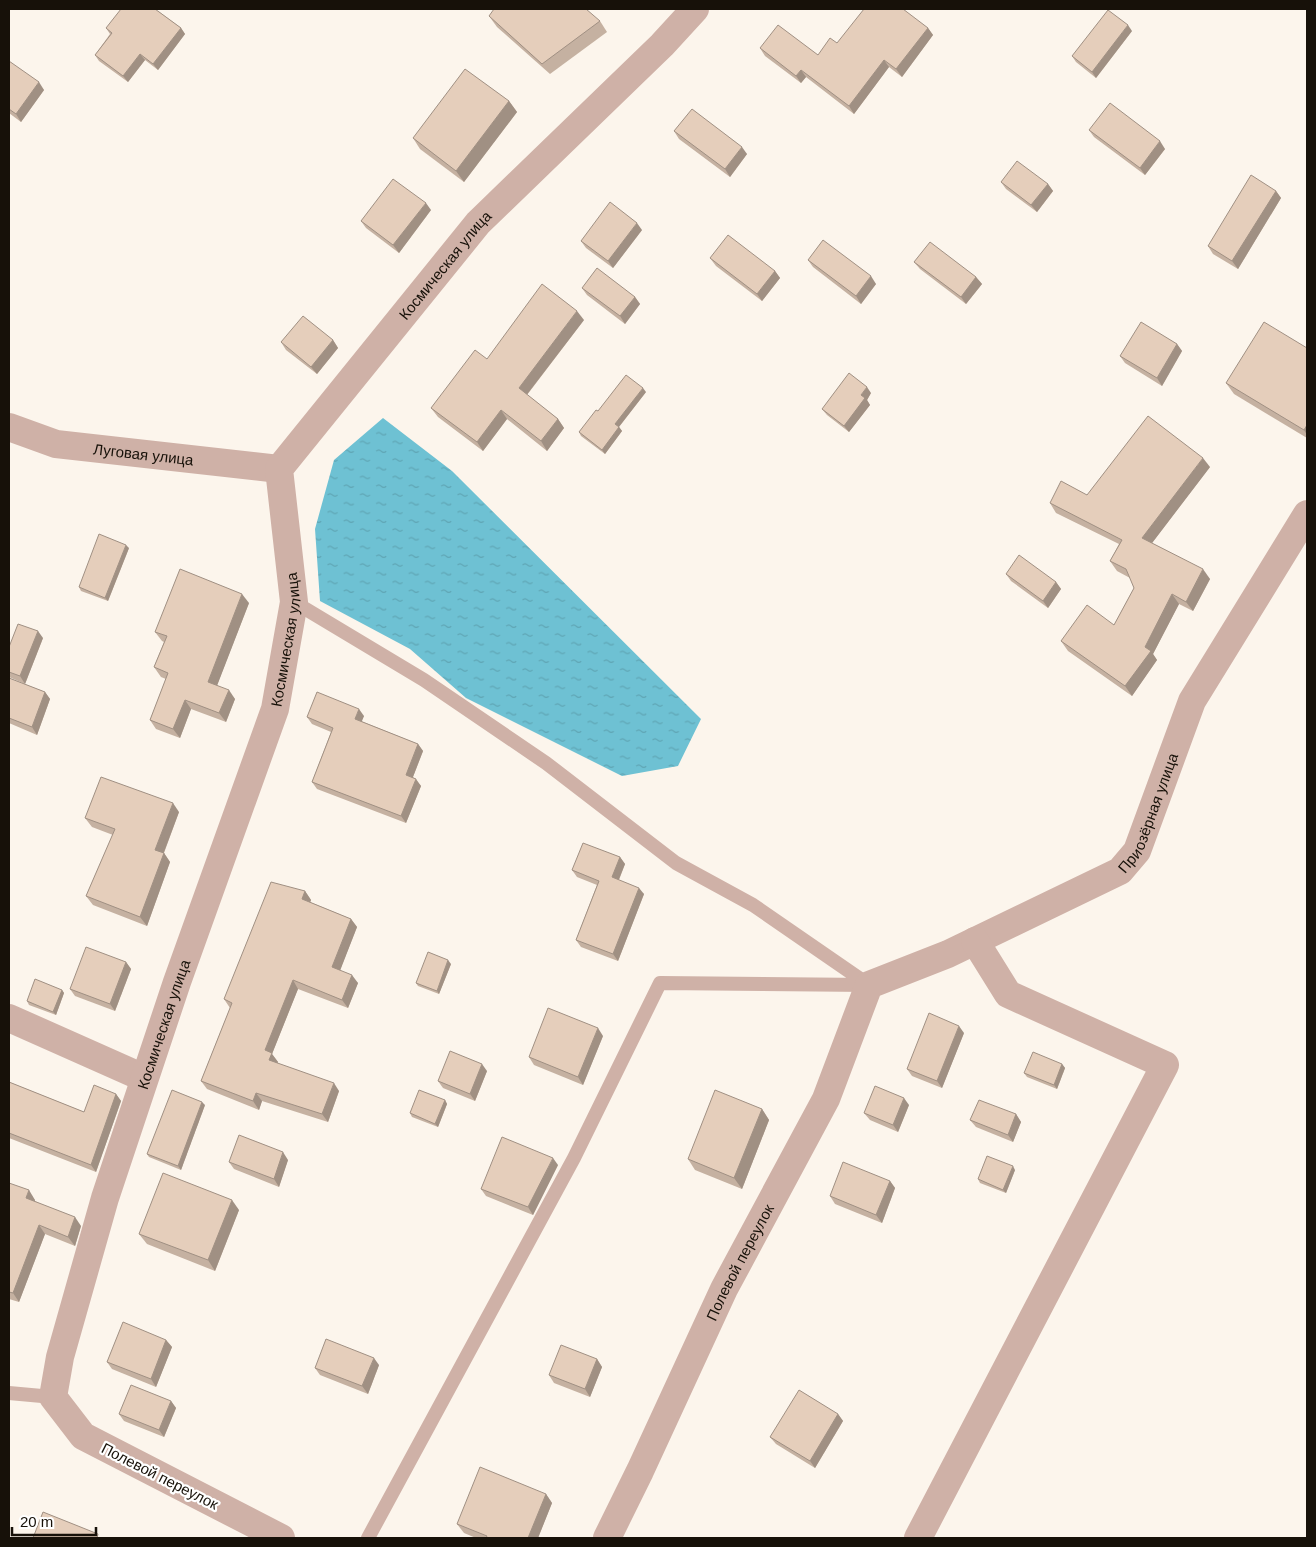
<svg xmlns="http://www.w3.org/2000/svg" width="1316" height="1547" font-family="Arial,sans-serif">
  <defs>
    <pattern id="water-ripples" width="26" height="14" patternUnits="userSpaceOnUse" patternTransform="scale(1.25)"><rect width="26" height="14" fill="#6ec1d3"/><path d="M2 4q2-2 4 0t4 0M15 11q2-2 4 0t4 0" fill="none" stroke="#5fa5b4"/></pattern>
  </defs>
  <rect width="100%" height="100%" fill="#fcf5ec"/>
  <path fill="url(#water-ripples)" d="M383,418L452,471L701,719L678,766L622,776L466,698L410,649L320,601L315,529L334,460Z"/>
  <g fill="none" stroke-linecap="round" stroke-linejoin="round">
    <g stroke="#cfb1a7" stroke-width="14">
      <path d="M294,602L424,680L546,763L676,863L753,905L869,985L660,983L574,1158L368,1538"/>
      <path d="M9,1393L53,1397"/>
    </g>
    <g stroke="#cfb1a7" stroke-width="28">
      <path id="s1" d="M9,427L56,444L279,469"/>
      <path d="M9,1018L144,1078"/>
      <path id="s2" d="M281,1538L83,1436L53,1397L60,1357L105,1198L177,982L275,709L294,602L279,469L478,223L662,45L695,9"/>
      <path id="s3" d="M607,1538L640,1471L724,1289L826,1099L869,985L948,954L1120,871L1137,851L1192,701L1307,514"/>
      <path d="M918,1538L1165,1065L1008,994L975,941"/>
    </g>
  </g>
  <g fill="#c5b1a1">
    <path d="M158,11L181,28L185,34L158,70L145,60L128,82L99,61L95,55L110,34L106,28Z"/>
    <path d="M489,16L600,21L607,32L550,74L497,27Z"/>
    <path d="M928,28L933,35L902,77L889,67L854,114L806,77L801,83L765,56L760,48L818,55L837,43Z"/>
    <path d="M1132,31L1096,78L1076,62L1072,56Z"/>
    <path d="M9,61L44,90L21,122L9,113Z"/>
    <path d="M509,101L517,112L464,182L420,149L413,138Z"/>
    <path d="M1089,130L1165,149L1145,175L1094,137Z"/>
    <path d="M674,131L747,154L730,177L679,139Z"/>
    <path d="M1001,182L1048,184L1053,191L1037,212L1006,189Z"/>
    <path d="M1276,191L1281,198L1238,269L1213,254L1208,246Z"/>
    <path d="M431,210L399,253L366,228L361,221Z"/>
    <path d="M642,230L613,268L586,248L581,241Z"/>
    <path d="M710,258L775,271L780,278L762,301L716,266Z"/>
    <path d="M808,260L876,284L861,304L813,267Z"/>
    <path d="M914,262L976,277L982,284L966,304L920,269Z"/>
    <path d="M582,288L635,297L640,304L625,324L587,295Z"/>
    <path d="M584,320L527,395L558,419L564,428L547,451L507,419L483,451L438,417L431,408L487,359Z"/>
    <path d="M333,340L338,348L317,374L286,350L281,342Z"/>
    <path d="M1177,344L1182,351L1162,386L1125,363L1120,356Z"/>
    <path d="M1307,348V438L1234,394L1226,383Z"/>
    <path d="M646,392L619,427L622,431L605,454L581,436L579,432L598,411Z"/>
    <path d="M871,393L867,400L870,405L849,432L827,415L822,409Z"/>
    <path d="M1210,467L1152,543L1210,579L1193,611L1179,604L1153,654L1157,660L1132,696L1068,651L1061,641L1114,625L1134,588L1130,578L1117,571L1110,561L1119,544L1056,513L1050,503Z"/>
    <path d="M129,548L108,601L81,591L79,587Z"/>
    <path d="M1006,574L1056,582L1061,589L1048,608L1011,581Z"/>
    <path d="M249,603L217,685L235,699L226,722L191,709L180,738L156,729L150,720L166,679L161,677L154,667L164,642L162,641L155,632Z"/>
    <path d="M43,638L25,684L9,677V647Z"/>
    <path d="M9,678L45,692L50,699L37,735L9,723Z"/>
    <path d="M364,716L361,721L418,744L423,751L413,777L421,786L406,823L317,789L312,782L331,732L312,724L307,717Z"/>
    <path d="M179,812L164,853L170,862L147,926L93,905L86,896L113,835L92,827L85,818Z"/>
    <path d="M620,857L625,864L619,880L644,894L618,961L581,947L576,940L597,885L577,877L572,870Z"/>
    <path d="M305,891L311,900L310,902L351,919L357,927L340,970L358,983L348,1008L298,989L272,1054L278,1062L277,1063L339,1091L328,1122L262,1101L259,1110L207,1089L201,1081L230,1008L224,999Z"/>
    <path d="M126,962L131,969L115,1011L75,996L70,989Z"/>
    <path d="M451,964L439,994L418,986L416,983Z"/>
    <path d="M62,990L64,993L56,1015L29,1005L27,1001Z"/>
    <path d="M964,1033L942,1088L912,1076L907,1069Z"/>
    <path d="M603,1036L583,1085L534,1065L529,1057Z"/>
    <path d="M1062,1064L1065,1068L1057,1089L1027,1077L1024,1073Z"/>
    <path d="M487,1071L475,1101L443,1088L438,1081Z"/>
    <path d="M9,1082L84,1112L116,1094L121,1101L96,1172L9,1138Z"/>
    <path d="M445,1100L447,1104L438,1127L412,1117L410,1113Z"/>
    <path d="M205,1105L181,1170L149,1157L147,1154Z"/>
    <path d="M909,1105L898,1132L870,1120L864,1113Z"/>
    <path d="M762,1109L769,1120L742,1189L695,1170L688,1159Z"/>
    <path d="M1016,1114L1021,1122L1013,1142L976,1127L970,1120Z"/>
    <path d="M288,1160L279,1187L234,1169L229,1162Z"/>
    <path d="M558,1165L533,1215L486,1196L481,1189Z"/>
    <path d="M1015,1170L1006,1193L980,1183L978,1179Z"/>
    <path d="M890,1181L895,1188L882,1223L835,1204L830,1196Z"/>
    <path d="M9,1183L35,1200V1201L81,1226L75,1246L45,1234L19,1302L9,1299Z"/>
    <path d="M239,1210L215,1271L147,1244L139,1234Z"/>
    <path d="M166,1340L172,1347L156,1387L112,1369L107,1362Z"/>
    <path d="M597,1359L602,1367L590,1397L554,1383L549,1375Z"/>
    <path d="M379,1365L368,1394L320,1375L315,1368Z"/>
    <path d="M171,1401L176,1408L164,1437L124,1421L119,1414Z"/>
    <path d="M838,1414L843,1421L815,1468L776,1444L770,1437Z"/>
    <path d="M546,1494L552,1503L538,1538H476L464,1533L457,1524Z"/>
  </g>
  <g fill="#a09083">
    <path d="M1128,25L1132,31L1096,78L1092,72Z"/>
    <path d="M181,28L185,34L158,70L153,64Z"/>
    <path d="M928,28L933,35L902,77L896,69Z"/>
    <path d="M140,54L145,60L128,82L123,76Z"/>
    <path d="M884,60L889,67L854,114L849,106Z"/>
    <path d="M801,70L806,77L801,83L796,76Z"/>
    <path d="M39,82L44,90L21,122L16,114Z"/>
    <path d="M509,101L517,112L464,182L456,171Z"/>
    <path d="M1160,141L1165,149L1145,175L1140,168Z"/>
    <path d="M742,147L747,154L730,177L725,169Z"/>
    <path d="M1048,184L1053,191L1037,212L1031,205Z"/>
    <path d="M1276,191L1281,198L1238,269L1232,261Z"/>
    <path d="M426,203L431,210L399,253L393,245Z"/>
    <path d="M637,223L642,230L613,268L608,261Z"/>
    <path d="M775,271L780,278L762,301L757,294Z"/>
    <path d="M871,276L876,284L861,304L856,296Z"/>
    <path d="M976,277L982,284L966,304L961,297Z"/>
    <path d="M635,297L640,304L625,324L620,316Z"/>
    <path d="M577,311L584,320L525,397L519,388Z"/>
    <path d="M333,340L338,348L317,374L311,367Z"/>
    <path d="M1177,344L1182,351L1162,386L1157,378Z"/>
    <path d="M867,387L871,393L867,400L870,405L849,432L844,426L861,395Z"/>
    <path d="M643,388L646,392L618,428L615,424Z"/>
    <path d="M501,410L507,419L483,451L477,442Z"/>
    <path d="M558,419L564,428L547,451L541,441Z"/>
    <path d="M1307,425V435L1304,430Z"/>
    <path d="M619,427L622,431L605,454L602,450Z"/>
    <path d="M1203,458L1210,467L1149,547L1142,538Z"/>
    <path d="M126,545L129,548L108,601L105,598Z"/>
    <path d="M1203,569L1210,579L1193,611L1186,602Z"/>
    <path d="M1056,582L1061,589L1048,608L1043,601Z"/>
    <path d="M242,594L249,603L215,691L208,682Z"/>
    <path d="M1172,594L1179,604L1153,654L1157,660L1132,696L1125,686Z"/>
    <path d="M38,631L43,638L25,684L20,676Z"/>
    <path d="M229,690L235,699L226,722L219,713Z"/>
    <path d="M45,692L50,699L37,735L32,727Z"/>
    <path d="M185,700L191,709L180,738L173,729Z"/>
    <path d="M359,709L364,716L360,726L355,719Z"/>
    <path d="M418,744L423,751L411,782L406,775Z"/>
    <path d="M416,779L421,786L406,823L401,816Z"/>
    <path d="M173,803L179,812L161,860L155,850Z"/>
    <path d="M164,853L170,862L147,926L140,917Z"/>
    <path d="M620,857L625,864L617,884L612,877Z"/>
    <path d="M639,888L644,894L618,961L613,954Z"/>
    <path d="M305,891L311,900L308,908L302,899Z"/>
    <path d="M351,919L357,927L338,976L332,967Z"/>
    <path d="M448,960L451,964L439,994L437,991Z"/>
    <path d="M126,962L131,969L115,1011L110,1004Z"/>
    <path d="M352,975L358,983L348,1008L342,1000Z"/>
    <path d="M293,980L298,989L272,1054L278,1062L275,1069L269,1060L265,1050Z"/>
    <path d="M62,990L64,993L56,1015L53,1012Z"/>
    <path d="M959,1026L964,1033L942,1088L937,1081Z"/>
    <path d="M598,1028L603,1036L583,1085L578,1077Z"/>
    <path d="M482,1064L487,1071L475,1101L470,1094Z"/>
    <path d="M1062,1064L1065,1068L1057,1089L1054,1085Z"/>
    <path d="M334,1083L339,1091L328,1122L322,1114Z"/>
    <path d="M256,1093L262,1101L259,1110L253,1101Z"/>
    <path d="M116,1094L121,1101L96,1172L91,1165Z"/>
    <path d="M904,1098L909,1105L898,1132L893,1125Z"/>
    <path d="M445,1100L447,1104L438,1127L435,1124Z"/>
    <path d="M202,1102L205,1105L181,1170L178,1166Z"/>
    <path d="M762,1109L769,1120L742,1189L734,1178Z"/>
    <path d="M1016,1114L1021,1122L1013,1142L1008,1135Z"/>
    <path d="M283,1152L288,1160L279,1187L274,1179Z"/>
    <path d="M553,1158L558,1165L533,1215L528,1207Z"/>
    <path d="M1013,1166L1015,1170L1006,1193L1003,1190Z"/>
    <path d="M890,1181L895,1188L882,1223L876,1215Z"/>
    <path d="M29,1190L35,1200L33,1207L26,1198Z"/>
    <path d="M232,1200L239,1210L215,1271L208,1260Z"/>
    <path d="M75,1217L81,1226L75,1246L68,1237Z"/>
    <path d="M39,1225L45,1234L19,1302L13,1293Z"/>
    <path d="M166,1340L172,1347L156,1387L151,1379Z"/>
    <path d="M374,1358L379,1365L368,1394L362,1386Z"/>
    <path d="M597,1359L602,1367L590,1397L585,1389Z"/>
    <path d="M171,1401L176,1408L164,1437L159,1430Z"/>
    <path d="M838,1414L843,1421L815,1468L810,1461Z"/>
    <path d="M546,1494L552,1503L538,1538H528Z"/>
  </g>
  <g fill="#e5cebb" stroke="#a09083">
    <path d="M121,9H155L181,28L153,64L140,54L123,76L95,55L112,33L106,28Z"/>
    <path d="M494,9H586L600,21L542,64L489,16Z"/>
    <path d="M864,9H903L928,28L896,69L884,60L849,106L801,70L796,76L760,48L778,25L818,55L830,38L837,43Z"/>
    <path d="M1108,10L1128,25L1092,72L1072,56Z"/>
    <path d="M9,61L39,82L16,114L9,109Z"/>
    <path d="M465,69L509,101L456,171L413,138Z"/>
    <path d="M1110,103L1160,141L1140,168L1089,130Z"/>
    <path d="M692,109L742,147L725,169L674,131Z"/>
    <path d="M1017,161L1048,184L1031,205L1001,182Z"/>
    <path d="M1251,175L1276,191L1232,261L1208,246Z"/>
    <path d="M393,179L426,203L393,245L361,221Z"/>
    <path d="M610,202L637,223L608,261L581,241Z"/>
    <path d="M728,235L775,271L757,294L710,258Z"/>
    <path d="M823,240L871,276L856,296L808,260Z"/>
    <path d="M930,242L976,277L961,297L914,262Z"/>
    <path d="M597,268L635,297L620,316L582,288Z"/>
    <path d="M542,284L577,311L519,388L558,419L541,441L501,410L477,442L431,408L475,350L487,359Z"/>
    <path d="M303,316L333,340L311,367L281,342Z"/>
    <path d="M1141,322L1177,344L1157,378L1120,356Z"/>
    <path d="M1264,322L1307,348V425L1304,430L1226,383Z"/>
    <path d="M849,373L867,387L861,395L865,398L844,426L822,409Z"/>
    <path d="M626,375L643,388L615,424L619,427L602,450L579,432L596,410L598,411Z"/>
    <path d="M1148,416L1203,458L1142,538L1203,569L1186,602L1172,594L1145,647L1151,651L1125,686L1061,641L1087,605L1114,625L1134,588L1126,569L1110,561L1122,540L1050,503L1061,481L1087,495Z"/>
    <path d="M99,534L126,545L105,598L79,587Z"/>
    <path d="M1019,555L1056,582L1043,601L1006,574Z"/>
    <path d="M180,569L242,594L208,682L229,690L219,713L185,700L173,729L150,720L168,673L154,667L167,636L155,632Z"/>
    <path d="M18,624L38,631L20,676L9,672V647Z"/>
    <path d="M9,678L45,692L32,727L9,718Z"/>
    <path d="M317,692L359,709L355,719L418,744L406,775L416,779L401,816L312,782L333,728L307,717Z"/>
    <path d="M101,777L173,803L155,850L164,853L140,917L86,896L115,829L85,818Z"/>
    <path d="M583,843L620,857L612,877L639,888L613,954L576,940L599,881L572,870Z"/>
    <path d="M271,882L305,891L302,899L351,919L332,967L352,975L342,1000L293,980L265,1050L272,1053L269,1060L334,1083L322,1114L256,1093L253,1101L201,1081L232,1003L224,999Z"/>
    <path d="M86,947L126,962L110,1004L70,989Z"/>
    <path d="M428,952L448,960L437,991L416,983Z"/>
    <path d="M35,979L62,990L53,1012L27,1001Z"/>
    <path d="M548,1008L598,1028L578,1077L529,1057Z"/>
    <path d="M929,1013L959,1026L937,1081L907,1069Z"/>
    <path d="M450,1051L482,1064L470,1094L438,1081Z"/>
    <path d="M1033,1052L1062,1064L1054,1085L1024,1073Z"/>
    <path d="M9,1082L84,1112L94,1085L116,1094L91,1165L9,1133Z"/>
    <path d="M875,1086L904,1098L893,1125L864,1113Z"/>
    <path d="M172,1090L202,1102L178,1166L147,1154Z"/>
    <path d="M419,1090L445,1100L435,1124L410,1113Z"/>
    <path d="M715,1090L762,1109L734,1178L688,1159Z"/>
    <path d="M979,1100L1016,1114L1008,1135L970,1120Z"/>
    <path d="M239,1135L283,1152L274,1179L229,1162Z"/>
    <path d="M502,1137L553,1158L528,1207L481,1189Z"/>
    <path d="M987,1156L1013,1166L1003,1190L978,1179Z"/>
    <path d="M843,1162L890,1181L876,1215L830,1196Z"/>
    <path d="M163,1173L232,1200L208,1260L139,1234Z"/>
    <path d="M9,1183L29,1190L26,1198L75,1217L68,1237L39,1225L13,1293L9,1292Z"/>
    <path d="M123,1322L166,1340L151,1379L107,1362Z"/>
    <path d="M326,1339L374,1358L362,1386L315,1368Z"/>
    <path d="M561,1345L597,1359L585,1389L549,1375Z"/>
    <path d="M131,1385L171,1401L159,1430L119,1414Z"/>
    <path d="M799,1390L838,1414L810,1461L770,1437Z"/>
    <path d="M480,1467L546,1494L528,1538H486L487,1536L457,1524Z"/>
    <path d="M43,1512L98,1534L97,1538H33Z"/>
  </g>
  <g text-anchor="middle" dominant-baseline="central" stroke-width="4.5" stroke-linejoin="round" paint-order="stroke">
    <g font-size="15" fill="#171109" stroke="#fff">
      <text stroke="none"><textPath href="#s2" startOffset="1501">Космическая улица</textPath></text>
      <text stroke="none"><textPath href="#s1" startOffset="138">Луговая улица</textPath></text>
      <text stroke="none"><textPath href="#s2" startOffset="1066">Космическая улица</textPath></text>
      <text stroke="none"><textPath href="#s3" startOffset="954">Приозёрная улица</textPath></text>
      <text stroke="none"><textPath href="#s2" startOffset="661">Космическая улица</textPath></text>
      <text stroke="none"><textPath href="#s3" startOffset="306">Полевой переулок</textPath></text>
      <text transform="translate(160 1476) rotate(27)">Полевой переулок</text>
    </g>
  </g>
  <rect width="1316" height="1547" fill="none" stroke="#171109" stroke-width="20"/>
  <path d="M12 1527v8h84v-8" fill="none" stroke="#171109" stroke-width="2.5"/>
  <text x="20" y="1527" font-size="15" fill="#171109" stroke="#ffffff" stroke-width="4" paint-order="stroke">20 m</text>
</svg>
